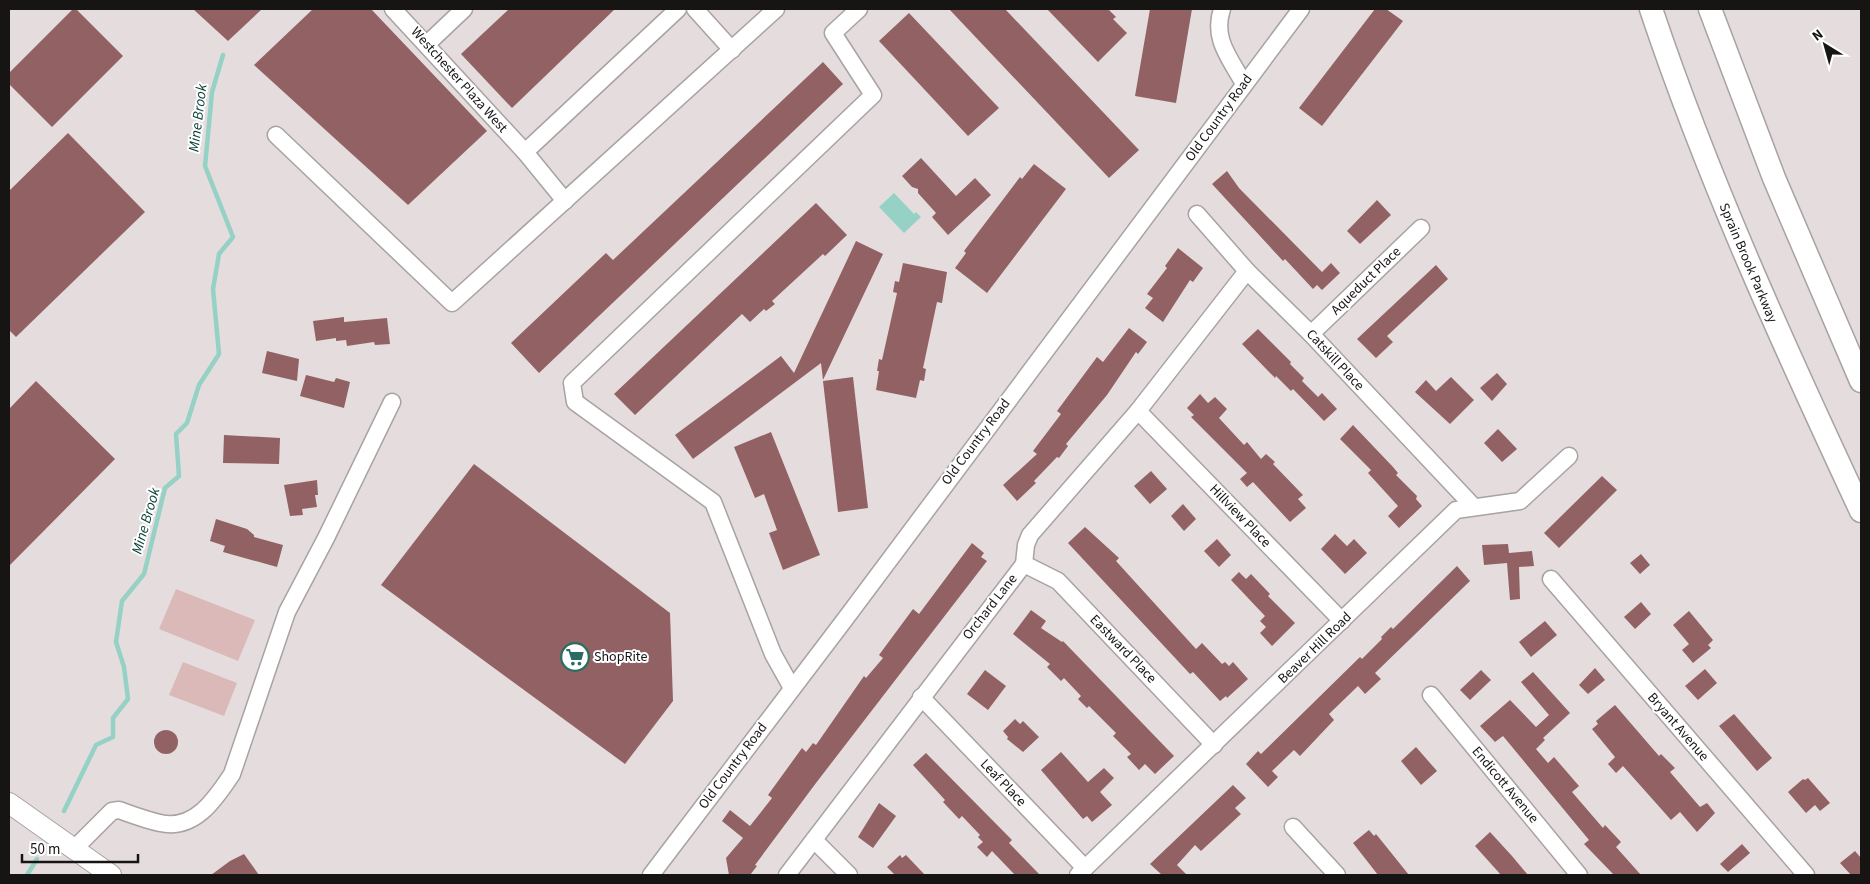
<svg xmlns="http://www.w3.org/2000/svg" width="1870" height="884" font-family="'Source Sans 3',sans-serif">
  <rect width="100%" height="100%" fill="#e5dddd"/>
  <g fill="#dcb9b9">
    <path d="M176,589L255,620L238,661L159,629Z"/>
    <path d="M183,662L237,683L224,716L169,695Z"/>
  </g>
  <path fill="#95d1c4" d="M894,193L914,214L916,212L921,217L904,233L879,207Z"/>
  <g fill="none" stroke-linecap="round" stroke-linejoin="round">
    <g stroke="#95d1c4" stroke-width="4.5">
      <path d="M64,811L96,745L113,737V718L128,699L124,667L116,642L122,601L144,574L165,488L179,476L176,434L187,423L199,385L219,354L213,289L219,254L233,237L205,166L212,92L223,55"/>
      <path d="M27,875L37,859"/>
    </g>
  </g>
  <g fill="#926163">
    <path d="M73,9H76L123,56L52,127L9,84V73Z"/>
    <path d="M193,9H262L228,41Z"/>
    <path d="M313,9H371L487,131L408,205L254,65Z"/>
    <path d="M509,9H615L512,108L461,54Z"/>
    <path d="M949,9H1005L1139,150L1109,178Z"/>
    <path d="M1047,9H1108L1116,17L1113,19L1127,33L1098,62Z"/>
    <path d="M1150,9H1192L1176,103L1135,96Z"/>
    <path d="M1375,9H1386L1403,21L1322,126L1299,108Z"/>
    <path d="M909,13L999,108L968,136L879,41Z"/>
    <path d="M823,62L843,84L539,373L511,343L606,253L613,260Z"/>
    <path d="M68,133L145,212L16,337L9,330V191Z"/>
    <path d="M921,158L956,196L975,178L991,195L948,235L932,217L936,213L918,193V189L912,187L902,176Z"/>
    <path d="M1034,164L1066,189L987,293L955,268L966,253L964,251L1011,189L1020,177L1022,179Z"/>
    <path d="M1227,171L1239,188L1322,272L1331,263L1340,273L1322,290L1317,285L1313,289L1285,259L1283,261L1212,184Z"/>
    <path d="M1377,200L1391,215L1360,244L1347,231Z"/>
    <path d="M816,203L847,235L825,256L823,254L772,301L775,304L766,311L764,309L750,322L742,314L635,415L614,394Z"/>
    <path d="M856,241L883,254L823,380L821,363L693,459L675,435L781,356L794,373Z"/>
    <path d="M1178,248L1203,268L1193,282L1190,280L1163,322L1145,308L1153,298L1147,294L1167,268L1165,266Z"/>
    <path d="M903,263L947,272L942,303L937,302L923,368L926,369L924,381L920,380L916,398L876,390L879,371H877L879,359L882,360L897,293L893,292L895,281L899,282Z"/>
    <path d="M1436,265L1448,279L1387,336L1393,342L1376,358L1357,339Z"/>
    <path d="M344,317V322L387,318L390,344L375,345L374,342L347,346L346,340L336,341V338L316,341L313,321Z"/>
    <path d="M1129,328L1147,342L1138,354L1136,352L1107,395L1066,444L1068,446L1059,458L1057,457L1034,481L1036,483L1017,501L1003,485L1037,454L1033,451L1061,414L1057,411L1097,357L1103,362Z"/>
    <path d="M1258,329L1291,362L1290,364L1304,378L1302,381L1318,397L1322,393L1337,409L1324,421L1293,389L1291,391L1276,376L1275,378L1242,344Z"/>
    <path d="M267,351L299,359L297,381L262,373Z"/>
    <path d="M1497,373L1507,384L1492,401L1480,388Z"/>
    <path d="M306,375L334,382L336,378L350,382L344,408L300,396Z"/>
    <path d="M853,377L868,508L838,512L823,381Z"/>
    <path d="M1451,377L1474,400L1450,424L1415,392L1426,380L1436,391Z"/>
    <path d="M36,381L115,459L9,566V409Z"/>
    <path d="M1200,394L1208,403L1215,397L1227,409L1219,418L1244,445L1247,442L1261,459L1266,454L1275,462L1273,464L1303,495L1298,499L1306,508L1290,522L1253,482L1247,487L1240,479L1247,473L1191,417L1194,415L1187,408Z"/>
    <path d="M1353,425L1393,467L1398,473L1396,475L1417,496L1416,499L1422,506L1399,528L1388,516L1398,506L1368,473L1371,470L1340,439Z"/>
    <path d="M1498,429L1517,449L1502,462L1484,443Z"/>
    <path d="M771,432L820,555L783,570L769,533L777,530L764,494L755,498L734,447Z"/>
    <path d="M224,435L280,438L279,464L223,463Z"/>
    <path d="M474,464L670,613L673,701L625,764L381,585Z"/>
    <path d="M1151,471L1167,489L1150,504L1134,486Z"/>
    <path d="M1602,476L1617,490L1559,548L1544,533Z"/>
    <path d="M317,480L318,495H315L317,507L302,509L303,515L290,516L284,485Z"/>
    <path d="M1183,504L1196,519L1184,531L1171,516Z"/>
    <path d="M216,519L247,529L254,535V537L283,545L277,567L223,552L225,546L210,541Z"/>
    <path d="M1085,527L1119,558L1116,561L1196,649L1202,643L1222,664L1225,662L1229,666L1233,662L1248,679L1227,698L1226,696L1220,701L1193,672L1190,674L1068,543Z"/>
    <path d="M1335,534L1347,546L1354,539L1367,553L1345,574L1321,549Z"/>
    <path d="M1217,539L1231,555L1219,567L1204,551Z"/>
    <path d="M972,543L984,553L981,557L987,561L816,783L755,865L757,866L750,875H729L726,858L743,838L722,821L730,810L750,826L772,798L768,795L802,748L806,752L813,743L816,745L864,676L866,678L883,658L879,655L913,609L919,614Z"/>
    <path d="M1508,544L1509,553L1532,551L1534,566L1519,567L1520,599L1510,600L1507,563L1484,565L1482,545Z"/>
    <path d="M1641,554L1650,565L1640,574L1630,563Z"/>
    <path d="M1457,566L1470,581L1375,673L1381,679L1365,694L1358,686L1329,714L1334,720L1300,756L1294,750L1272,771L1278,777L1268,787L1246,764L1258,751L1261,754L1360,657L1362,659L1382,639L1381,637L1391,627L1393,629Z"/>
    <path d="M1239,572L1246,579L1251,574L1270,594L1268,596L1295,623L1272,646L1260,633L1266,627L1260,621L1265,616L1231,580Z"/>
    <path d="M1641,602L1651,614L1635,629L1624,617Z"/>
    <path d="M1031,610L1046,621L1041,628L1062,642L1063,641L1174,756L1155,774L1145,764L1139,770L1127,757L1131,754L1113,736L1116,733L1089,706L1087,708L1078,699L1081,696L1064,678L1061,681L1047,667L1050,664L1013,634Z"/>
    <path d="M1689,611L1713,640L1708,645L1711,648L1693,663L1682,650L1689,644L1673,625Z"/>
    <path d="M1545,621L1557,635L1531,657L1519,642Z"/>
    <path d="M1595,668L1605,680L1588,694L1579,685Z"/>
    <path d="M1705,669L1717,683L1698,700L1685,686Z"/>
    <path d="M985,670L1006,686L988,710L967,694Z"/>
    <path d="M1481,670L1491,680L1470,700L1460,690Z"/>
    <path d="M1533,672L1570,713L1543,738L1545,740L1536,749L1548,763L1554,757L1579,786L1572,792L1603,828L1605,825L1621,842L1616,847L1641,875H1614L1584,844L1589,840L1503,736L1495,742L1480,726L1510,700L1536,727L1549,715L1521,682Z"/>
    <path d="M1615,705L1659,756L1661,754L1675,768L1670,772L1700,807L1707,803L1715,813L1697,832L1680,812L1671,820L1623,766L1616,773L1608,764L1615,757L1592,729L1598,724L1596,721Z"/>
    <path d="M1734,714L1772,758L1757,771L1719,726Z"/>
    <path d="M1015,719L1020,724L1023,721L1039,737L1023,752L1007,739L1008,737L1003,731Z"/>
    <circle cx="166" cy="742" r="12"/>
    <path d="M1416,747L1437,771L1421,785L1401,761Z"/>
    <path d="M1061,752L1088,782L1104,768L1114,778L1100,792L1112,805L1092,822L1087,816L1083,819L1041,770Z"/>
    <path d="M926,753L1012,840L1009,843L1040,875H1015L992,851L987,857L977,847L983,842L978,837L980,835L962,816L959,819L943,802L945,800L913,765Z"/>
    <path d="M1808,778L1830,803L1820,811L1815,805L1806,813L1788,792L1803,779L1805,780Z"/>
    <path d="M1233,785L1246,798L1235,808L1241,814L1201,851L1195,845L1177,865L1187,875H1162L1150,864Z"/>
    <path d="M879,803L896,816L873,848L858,837Z"/>
    <path d="M1369,830L1374,836L1376,834L1409,875H1378L1353,843Z"/>
    <path d="M1490,832L1512,856L1528,875H1501L1475,846Z"/>
    <path d="M1742,844L1750,853L1728,872L1720,864Z"/>
    <path d="M1855,851L1861,858V875H1851L1840,863Z"/>
    <path d="M244,854L259,875H211L230,861Z"/>
    <path d="M900,855L902,858L906,855L925,875H895L887,867Z"/>
  </g>
  <g fill="none" stroke-linecap="round" stroke-linejoin="round">
    <defs>
      <g id="minor">
        <path d="M393,9L525,152L565,201"/>
        <path d="M695,9L732,50"/>
        <path d="M1222,9C1212,39 1230,58 1244,84"/>
        <path d="M427,44L464,9"/>
        <path d="M276,135L452,303L776,9"/>
        <path d="M525,152L678,9"/>
        <path d="M1197,214L1247,271L1311,334L1473,506"/>
        <path d="M1311,334L1421,228"/>
        <path d="M1138,411L1342,621"/>
        <path d="M1024,564L1058,581L1214,745"/>
        <path d="M1551,579L1806,875"/>
        <path d="M792,688L773,654L713,502L575,402L572,383L873,95L833,33L859,9"/>
        <path d="M1431,695L1579,875"/>
        <path d="M921,697L1085,868"/>
        <path d="M1293,827L1337,875"/>
        <path d="M814,840L849,875"/>
        <path d="M73,850L112,811L119,810C133,815 146,820 160,823C195,831 216,798 232,774L287,612L326,538L392,402"/>
        <path d="M651,875L846,618L1301,9"/>
        <path d="M787,875L1024,564L1026,545L1030,535L1138,411L1247,271"/>
        <path d="M1078,875L1456,510L1520,501L1569,456"/>
      </g>
      <path id="major" d="M9,803L111,875"/>
      <g id="highway">
        <path d="M1651,9C1709,182 1784,346 1861,511"/>
        <path d="M1710,9L1774,178L1861,381"/>
      </g>
    </defs>
    <use href="#minor" stroke="#a9a2a2" stroke-width="19"/>
    <use href="#major" stroke="#a9a2a2" stroke-width="22"/>
    <use href="#highway" stroke="#a9a2a2" stroke-width="25"/>
    <use href="#minor" stroke="#fff" stroke-width="16"/>
    <use href="#major" stroke="#fff" stroke-width="20"/>
    <use href="#highway" stroke="#fff" stroke-width="22"/>
  </g>
  <defs>
    <symbol id="supermarket-ring" viewBox="-11 -11 22 22"><circle r="9.5" fill="#fff" stroke="#276d61" stroke-width="1.5"/><path d="M-6-5.5h2.5l.6 2H6L4.5 2H-2.5L-4.4-4H-6ZM-1.5 3.2a1.3 1.3 0 1 0 .1 0ZM3 3.2a1.3 1.3 0 1 0 .1 0Z" fill="#276d61"/></symbol>
  </defs>
  <g fill-rule="evenodd">
    <use href="#supermarket-ring" x="559" y="641" width="32" height="32"/>
  </g>
  <g text-anchor="middle" dominant-baseline="central" stroke-width="4" stroke-linejoin="round" paint-order="stroke">
    <g font-size="14" fill="#171414" stroke="#fff">
      <text transform="translate(459 80) rotate(48)">Westchester Plaza West</text>
      <text transform="translate(1219 118) rotate(-54)">Old Country Road</text>
      <text transform="translate(1748 263) rotate(67)">Sprain Brook Parkway</text>
      <text transform="translate(1366 281) rotate(-44)">Aqueduct Place</text>
      <text transform="translate(1335 360) rotate(47)">Catskill Place</text>
      <text transform="translate(976 442) rotate(-53)">Old Country Road</text>
      <text transform="translate(1240 516) rotate(46)">Hillview Place</text>
      <text transform="translate(990 607) rotate(-52)">Orchard Lane</text>
      <text transform="translate(1315 648) rotate(-44)">Beaver Hill Road</text>
      <text transform="translate(1123 649) rotate(46)">Eastward Place</text>
      <text transform="translate(1678 727) rotate(49)">Bryant Avenue</text>
      <text transform="translate(733 766) rotate(-53)">Old Country Road</text>
      <text transform="translate(1003 783) rotate(46)">Leaf Place</text>
      <text transform="translate(1505 785) rotate(50)">Endicott Avenue</text>
    </g>
    <g font-size="14" fill="#171414" stroke="#fff" text-anchor="start">
      <text x="594" y="657">ShopRite</text>
    </g>
    <g font-size="15" font-style="italic" fill="#0a4139" stroke="#fff">
      <text transform="translate(198 118) rotate(-83)">Mine Brook</text>
      <text transform="translate(146 521) rotate(-74)">Mine Brook</text>
    </g>
  </g>
  <rect width="1870" height="884" fill="none" stroke="#171414" stroke-width="20"/>
  <g transform="translate(1825 45) rotate(323)" stroke="#ffffff" stroke-width="4" paint-order="stroke">
  <path d="M0-4L9 19L0 12L-9 19Z" fill="#171414"/>
  <text y="-8" font-size="14" font-weight="bold" text-anchor="middle" fill="#171414">N</text>
  </g>
  <path d="M22 854v8h116v-8" fill="none" stroke="#171414" stroke-width="2.5"/>
  <text x="30" y="854" font-size="15" fill="#171414" stroke="#ffffff" stroke-width="4" paint-order="stroke">50 m</text>
</svg>
